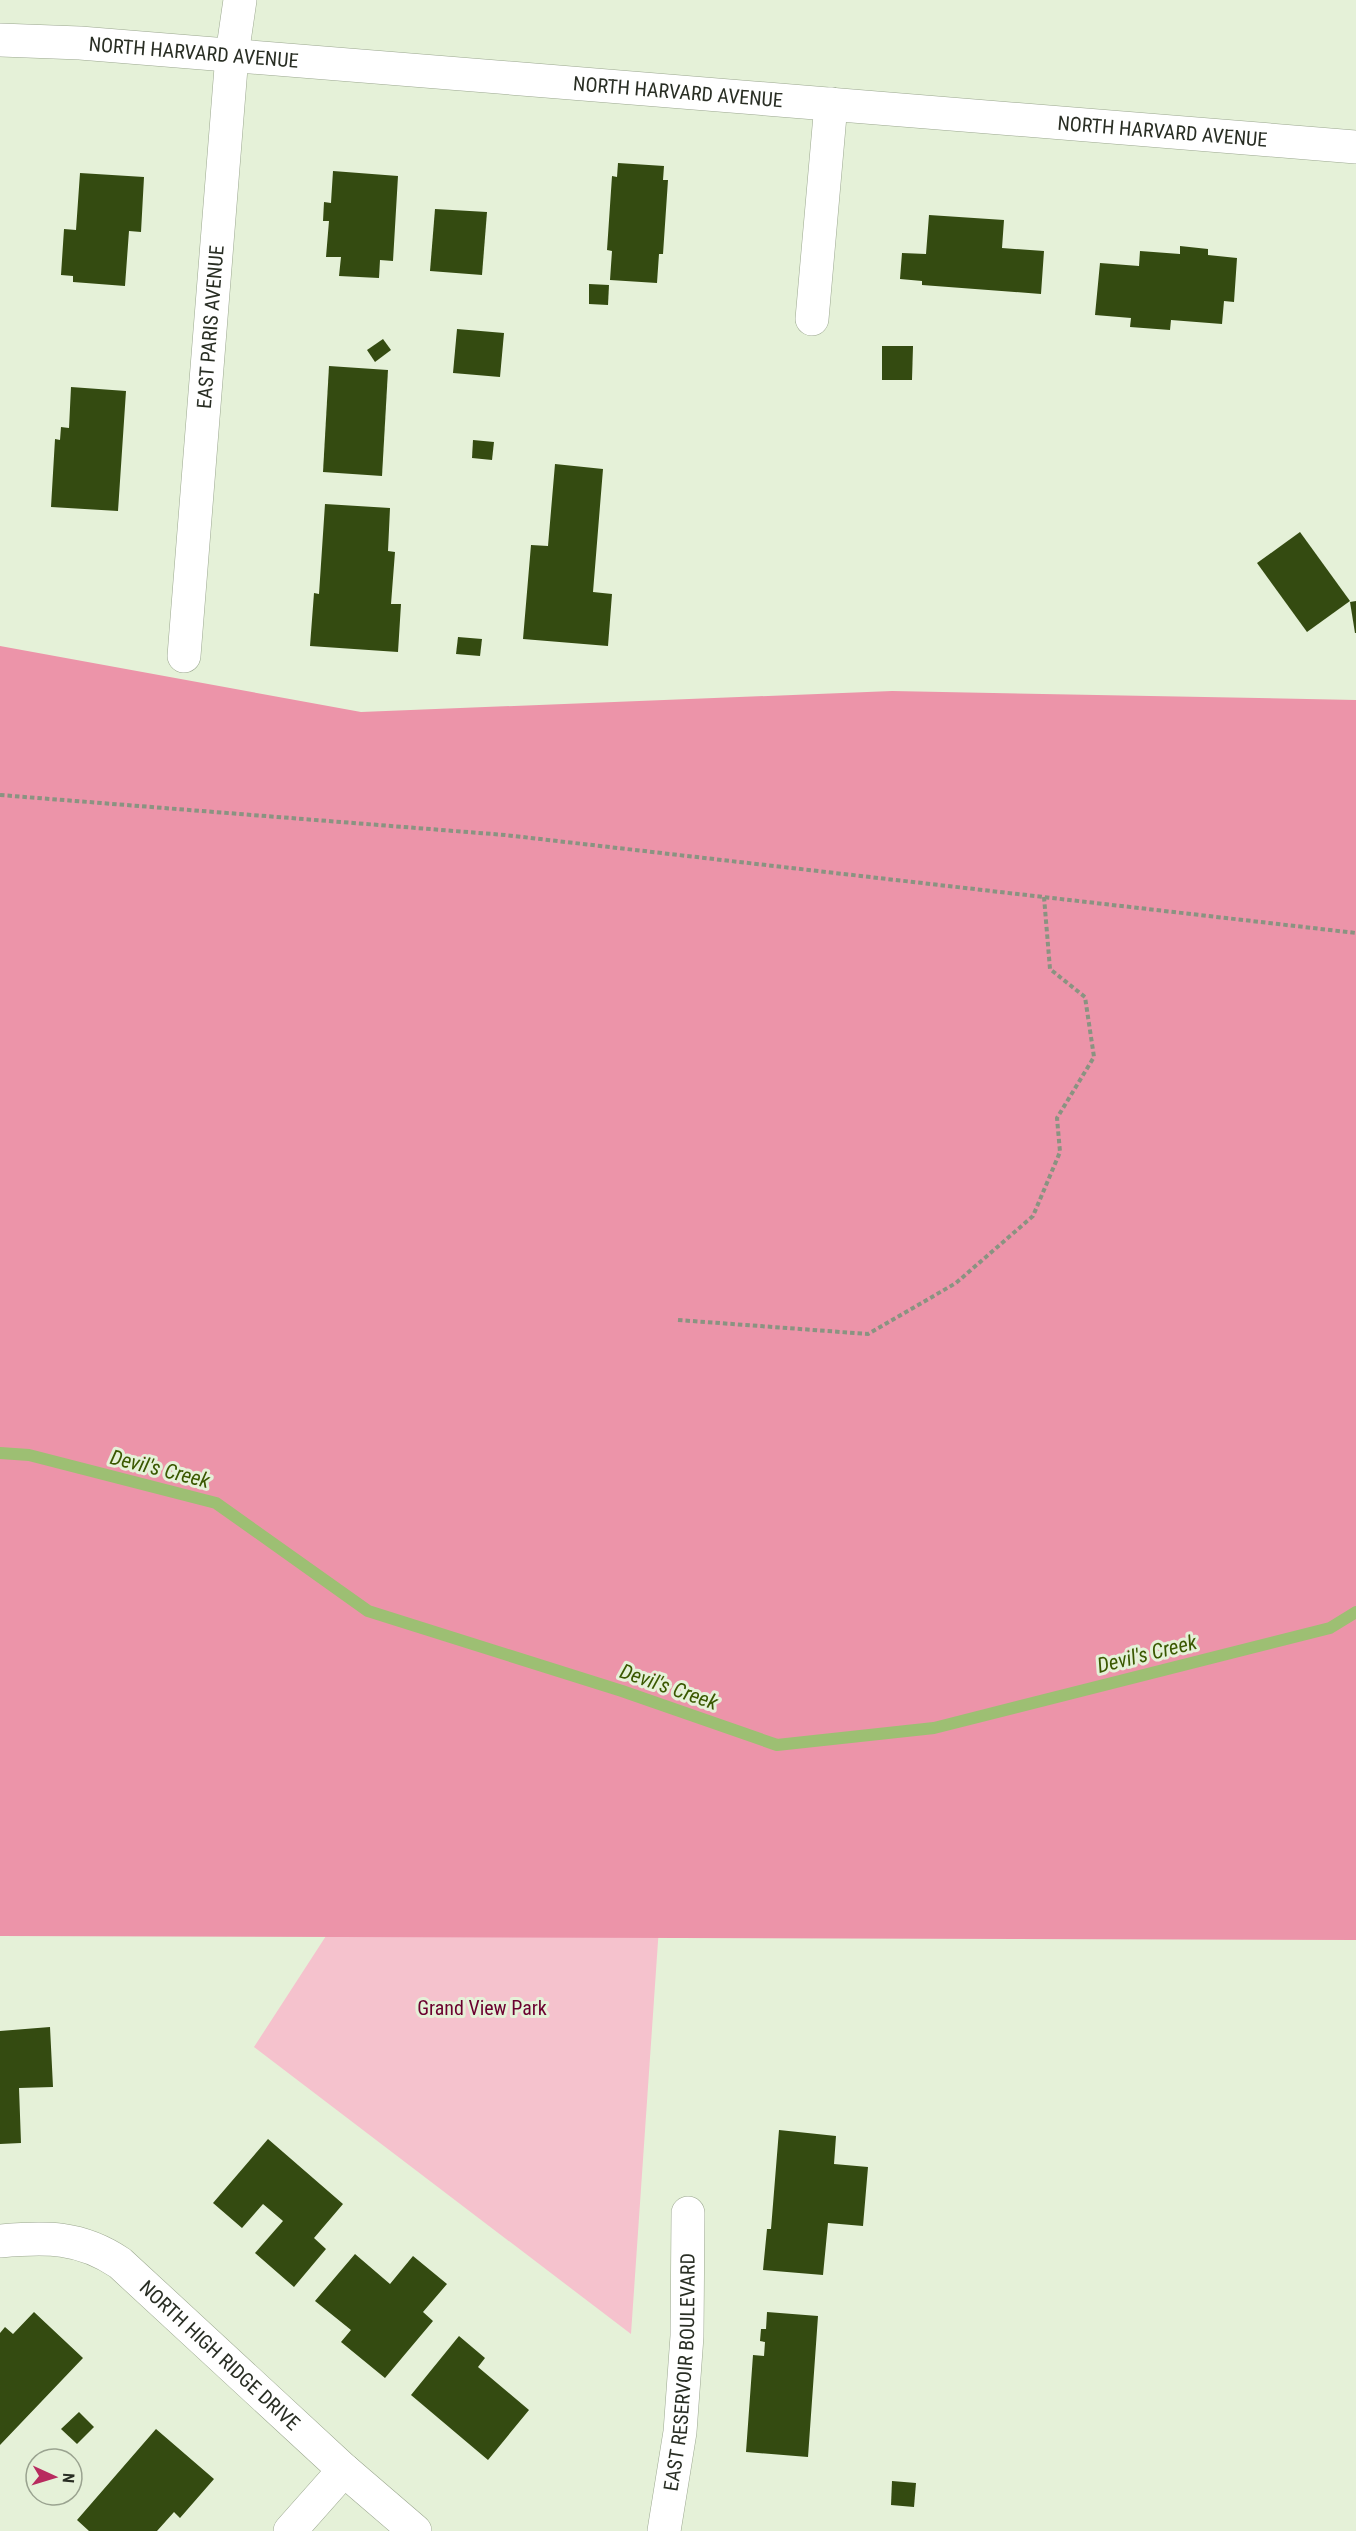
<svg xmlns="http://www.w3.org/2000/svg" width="1356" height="2531" font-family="'Roboto Condensed',sans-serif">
  <rect width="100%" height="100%" fill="#e5f1d8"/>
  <path fill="#f5c2cd" d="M0,1529L670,1767L631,2334L254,2047L372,1865Z"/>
  <path fill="#ec94a9" d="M0,646L361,712L892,691L1356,700V1940L0,1936Z"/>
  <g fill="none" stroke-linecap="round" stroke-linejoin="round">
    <path stroke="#9dbf73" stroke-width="12" d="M0,1453L29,1455L216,1503L368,1611L622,1691L777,1745L934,1728L1330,1628L1356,1612"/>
  </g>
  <g fill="#344b11">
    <path d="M618,163L664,166L663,180H668L663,254H659L657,283L610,280L612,251L607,250L612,176L617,177Z"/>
    <path d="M333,171L398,176L393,261L380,260L379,278L339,276L341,257H326L329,221H323L324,202L331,203Z"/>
    <path d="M80,173L144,177L141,232L129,231L125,286L73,282V276L61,275L64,229L76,230Z"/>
    <path d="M435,209L487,212L482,275L430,271Z"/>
    <path d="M929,215L1004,220L1002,248L1044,251L1041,294L922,285V281L900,279L902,253L926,254Z"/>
    <path d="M1180,246L1208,249V255L1237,258L1234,302L1224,301L1222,324L1171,320L1170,330L1130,327L1131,318L1095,315L1100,263L1139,266L1140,251L1180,254Z"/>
    <path d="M589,284L609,285L608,305L589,304Z"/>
    <path d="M457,329L504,333L500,377L453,373Z"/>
    <path d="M383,339L391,350L375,362L367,350Z"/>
    <path d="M882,346H913L912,380H882Z"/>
    <path d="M329,366L388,370L382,476L323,472Z"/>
    <path d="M71,387L126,391L118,511L51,507L55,439L60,440L61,427L69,428Z"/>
    <path d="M473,440L494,442L492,460L472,458Z"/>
    <path d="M555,464L603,469L593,592L612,594L608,646L523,639L531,545L548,546Z"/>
    <path d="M325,504L390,508L388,551L395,552L391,604H401L398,652L310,646L314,593L319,594Z"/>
    <path d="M1300,532L1350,601L1307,632L1257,563Z"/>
    <path d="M1356,601V633H1355L1350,602Z"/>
    <path d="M458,637L482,639L480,656L456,654Z"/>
    <path d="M50,2027L53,2087L19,2088L21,2143L0,2144V2031Z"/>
    <path d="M779,2130L836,2136L834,2164L868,2167L863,2226L828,2223L823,2275L763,2270L767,2229H771Z"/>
    <path d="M268,2139L343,2204L314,2238L326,2249L294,2287L255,2253L283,2221L263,2204L242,2228L213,2203Z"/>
    <path d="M355,2254L390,2284L413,2256L447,2284L423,2312L433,2321L385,2378L341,2342L351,2330L315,2301Z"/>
    <path d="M34,2312L83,2358L0,2445V2333L5,2327L13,2334Z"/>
    <path d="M767,2312L818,2316L808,2457L746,2452L753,2355L764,2356L765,2342L760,2341L761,2329H766Z"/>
    <path d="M459,2336L485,2358L478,2367L529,2410L488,2460L411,2395Z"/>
    <path d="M79,2412L94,2427L77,2444L61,2429Z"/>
    <path d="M156,2429L214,2479L180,2518L174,2512L157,2531H89L77,2520Z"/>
    <path d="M892,2481L916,2483L914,2507L891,2505Z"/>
  </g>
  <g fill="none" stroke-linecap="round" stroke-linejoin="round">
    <defs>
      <g id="minor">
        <path d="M812,319L831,104"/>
        <path id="s1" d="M184,656L232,55L240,0"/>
        <path id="s2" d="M0,2241C46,2237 80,2236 120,2263L344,2470L415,2531"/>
        <path d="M290,2531L344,2470"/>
        <path id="s3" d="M664,2531L680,2432L687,2336L688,2213"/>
      </g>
      <g id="tertiary">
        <path id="s4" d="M0,40L80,43L1356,147"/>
      </g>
    </defs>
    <use href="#minor" stroke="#9ba78f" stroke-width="34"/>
    <use href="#tertiary" stroke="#9ba78f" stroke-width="34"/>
    <g stroke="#8a9381" stroke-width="4" stroke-dasharray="4.5 3" stroke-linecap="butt">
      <path d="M0,795L505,835L1356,933"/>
      <path d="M678,1320L868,1334L956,1283L1033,1216L1060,1152L1057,1118L1094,1057L1085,997L1050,969L1044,897"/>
    </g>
    <use href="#minor" stroke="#fff" stroke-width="33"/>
    <use href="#tertiary" stroke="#fff" stroke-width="33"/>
  </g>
  <g text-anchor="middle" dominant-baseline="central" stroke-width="6" stroke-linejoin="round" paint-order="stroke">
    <g font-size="20" fill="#292e24" stroke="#e5f1d8">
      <text stroke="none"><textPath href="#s4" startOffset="194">NORTH HARVARD AVENUE</textPath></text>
      <text stroke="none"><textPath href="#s4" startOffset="680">NORTH HARVARD AVENUE</textPath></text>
      <text stroke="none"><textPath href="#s4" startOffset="1166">NORTH HARVARD AVENUE</textPath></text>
      <text stroke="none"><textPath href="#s1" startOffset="330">EAST PARIS AVENUE</textPath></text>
      <text stroke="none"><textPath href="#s2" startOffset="261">NORTH HIGH RIDGE DRIVE</textPath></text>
      <text stroke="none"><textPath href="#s3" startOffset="160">EAST RESERVOIR BOULEVARD</textPath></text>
    </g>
    <g font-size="20" fill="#6b002f" stroke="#e5f1d8">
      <text x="482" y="2008">Grand View Park</text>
    </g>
    <g font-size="21" font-style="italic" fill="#3a5800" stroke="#e5f1d8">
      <text transform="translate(160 1469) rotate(14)">Devil's Creek</text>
      <text transform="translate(1147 1654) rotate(-14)">Devil's Creek</text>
      <text transform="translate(669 1687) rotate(19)">Devil's Creek</text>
    </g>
  </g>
  <g transform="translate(54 2477) rotate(94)"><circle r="28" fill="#e5f1d8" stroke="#9aa390" stroke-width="1.5"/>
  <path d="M0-4.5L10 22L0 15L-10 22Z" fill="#b82b5f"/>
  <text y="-9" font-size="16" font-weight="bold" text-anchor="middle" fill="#292e24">N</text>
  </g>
</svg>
